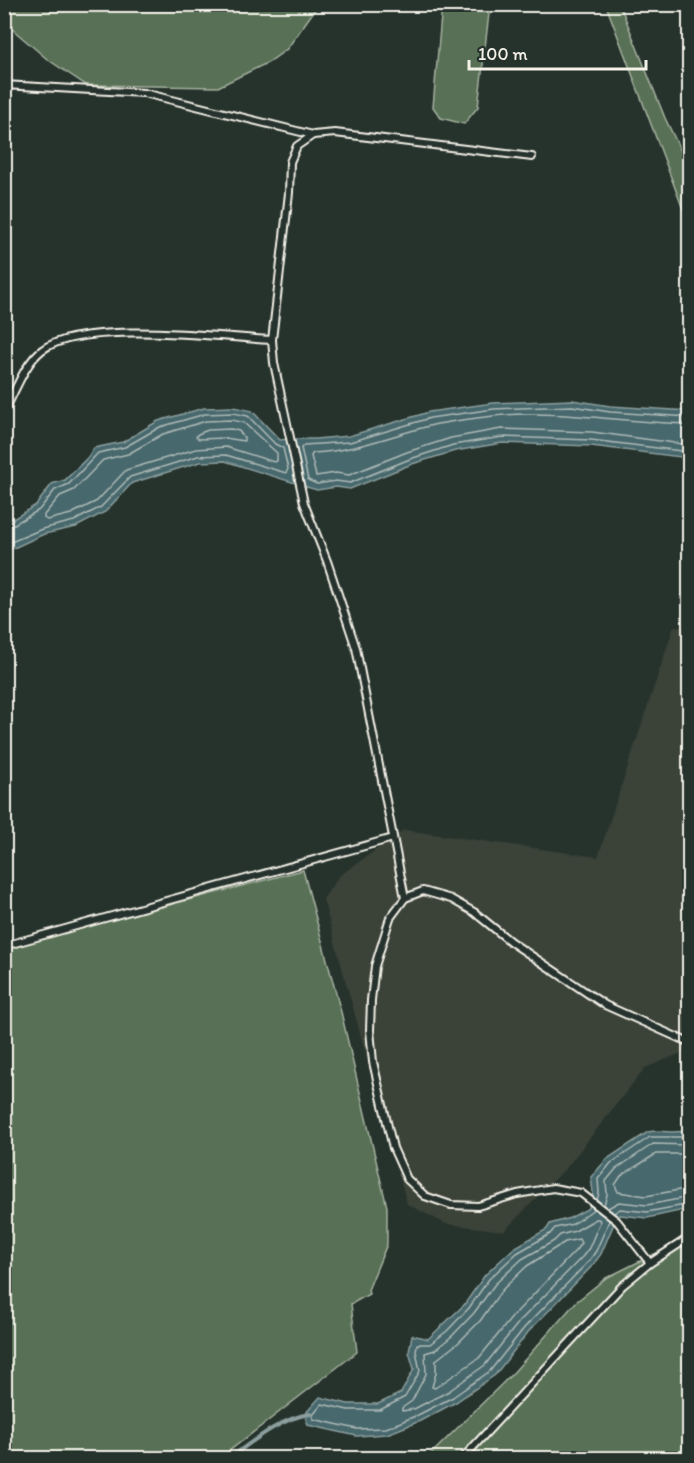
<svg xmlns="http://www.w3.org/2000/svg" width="694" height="1463" font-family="Itim,sans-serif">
  <rect width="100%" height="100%" fill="#26332d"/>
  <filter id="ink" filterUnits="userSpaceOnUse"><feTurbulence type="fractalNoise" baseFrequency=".0167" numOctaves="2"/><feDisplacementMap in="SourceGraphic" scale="12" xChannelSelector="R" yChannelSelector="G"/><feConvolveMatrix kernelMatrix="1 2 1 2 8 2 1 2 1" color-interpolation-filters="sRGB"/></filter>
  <g filter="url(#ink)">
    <path fill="#3a4238" d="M674,626L689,628V1050L645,1068L567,1167L504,1231L446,1224L407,1204L323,899L339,876L404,830L598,857Z"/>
    <g fill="#587157" stroke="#a6b1a0" stroke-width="1.5">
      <path d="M5,4H322V5L316,8L287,49L269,62L218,87L86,85L47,59L5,23Z"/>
      <path d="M442,5H490L478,107L464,124L441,118L433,107Z"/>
      <path d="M606,5H620L665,118L689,168V225Z"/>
      <path d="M303,870L341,1012L387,1207V1244L368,1290L369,1294L351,1304L357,1352L220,1458H5V948Z"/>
      <path d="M689,1237V1458H427L513,1373L576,1302L606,1278Z"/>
    </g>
    <g fill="#47686d" stroke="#8c9f9e" stroke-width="1.5">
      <path d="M572,400L610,406L689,411V458L591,446L502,443L455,451L412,464L350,489L336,487L317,490L303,486L293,439H315L349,436L429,412L493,403Z"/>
      <path d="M233,407L252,411L280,440L288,439L298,484L225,461L200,462L132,483L105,512L76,527L44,534L5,552V524L36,505L52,484L65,480L88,457L94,448L123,442L158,421L204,408Z"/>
      <path d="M654,1131L672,1132L689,1131V1209L647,1218L620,1215L616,1219L601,1254L593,1265L529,1331L495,1375L456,1402L420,1421L387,1434L357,1436L308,1425L305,1414L320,1397L348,1404H378L401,1393L414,1369L409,1352L412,1335L428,1339L464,1305L485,1275L514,1248L547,1229L550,1224L570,1218L589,1208L593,1193L591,1177L607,1159L648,1132Z"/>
    </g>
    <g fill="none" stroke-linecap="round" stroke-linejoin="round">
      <g stroke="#afbab7" stroke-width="1.5">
        <path d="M690,417L610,412L572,406L494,409L430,418L350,442L304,445L301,448L308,480L317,484L336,481L350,483L410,459L453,445L502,437L591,440L690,452"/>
        <path d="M232,420L244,423L277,453V461L274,462L226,447L196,449L126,470L97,501L71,514L47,520L44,518V515L60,496L74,490L103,460L128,454L163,434L206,421Z"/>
        <path d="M690,424C624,423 559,409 493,416C472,419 449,421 429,426C390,436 354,451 313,453L311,456L316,476L336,473L349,475L407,452L451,438L501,429L592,432L690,445"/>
        <path d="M231,429L239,431L244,438V441L225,438L199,439L196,437L198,434L208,430Z"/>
        <path d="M4,528L9,527L39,510L55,490L69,484L98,453L125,447L160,427L205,414L233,413L248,416L275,444L283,448L288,469L286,473L226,455L198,456L130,477L101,507L74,521L42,529L4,545"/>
        <path d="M690,1154H656L621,1176L615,1185L618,1192L646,1196L690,1188"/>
        <path d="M597,1200L599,1193L598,1179L611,1163L650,1137H690"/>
        <path d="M604,1205L607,1195L606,1181L616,1169L653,1144L690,1145"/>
        <path d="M608,1208L619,1202L647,1205L690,1197"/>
        <path d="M594,1209L573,1224L555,1228L550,1234L517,1253L489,1279L469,1308L447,1331L430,1344H417L416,1351L420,1371L405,1397L380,1410H348L322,1404L313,1415V1419L357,1429L386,1428L418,1415L453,1397L490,1371L525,1327L589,1261L596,1251L609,1221"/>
        <path d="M614,1213L620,1209L647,1212L690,1204"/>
        <path d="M596,1219H599L600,1222L589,1248L583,1256L519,1322L485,1365L449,1391L414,1409L402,1411V1408L412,1401L426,1374L425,1353L435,1350L452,1336L474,1313L495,1284L522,1259L554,1241L560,1235L575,1231Z"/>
        <path d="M579,1239L581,1243L576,1250L513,1316L479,1358L435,1388L432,1387L436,1373V1360L458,1343L480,1321L502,1290L527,1266L565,1242Z"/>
      </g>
      <path stroke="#8c9f9e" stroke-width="4" d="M230,1458C253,1441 281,1418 310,1414"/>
      <defs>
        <g id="service">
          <path d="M4,85L144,93L313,135"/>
          <path d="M4,412C15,392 24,364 42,350C82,320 220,337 272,340"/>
          <path d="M405,898L356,648L327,561L304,503L274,363L272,340L289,193L290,162L297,146L313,135L335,133L532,157"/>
          <path d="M4,946L393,838"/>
          <path d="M650,1263L617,1221L581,1193L553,1188L517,1194L478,1206L451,1205L425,1196L407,1179L393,1148L373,1062L370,1030L371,1000L375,966L390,918L405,898L423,891L451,899L474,912L511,942L605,1005L690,1043"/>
          <path d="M463,1458L622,1286L650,1263L690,1237"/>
        </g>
      </defs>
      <use href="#service" stroke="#f4f1e8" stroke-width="10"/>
      <use href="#service" stroke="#26332d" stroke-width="6"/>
    </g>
  </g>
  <rect width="694" height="1463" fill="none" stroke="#26332d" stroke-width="24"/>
  <rect x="12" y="12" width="670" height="1439" fill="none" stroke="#f4f1e8" stroke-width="2" filter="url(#ink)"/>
  <path d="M469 60v9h177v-9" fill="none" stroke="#f4f1e8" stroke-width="3"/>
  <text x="478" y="60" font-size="18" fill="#f4f1e8" stroke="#26332d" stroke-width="4.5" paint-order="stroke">100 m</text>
</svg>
